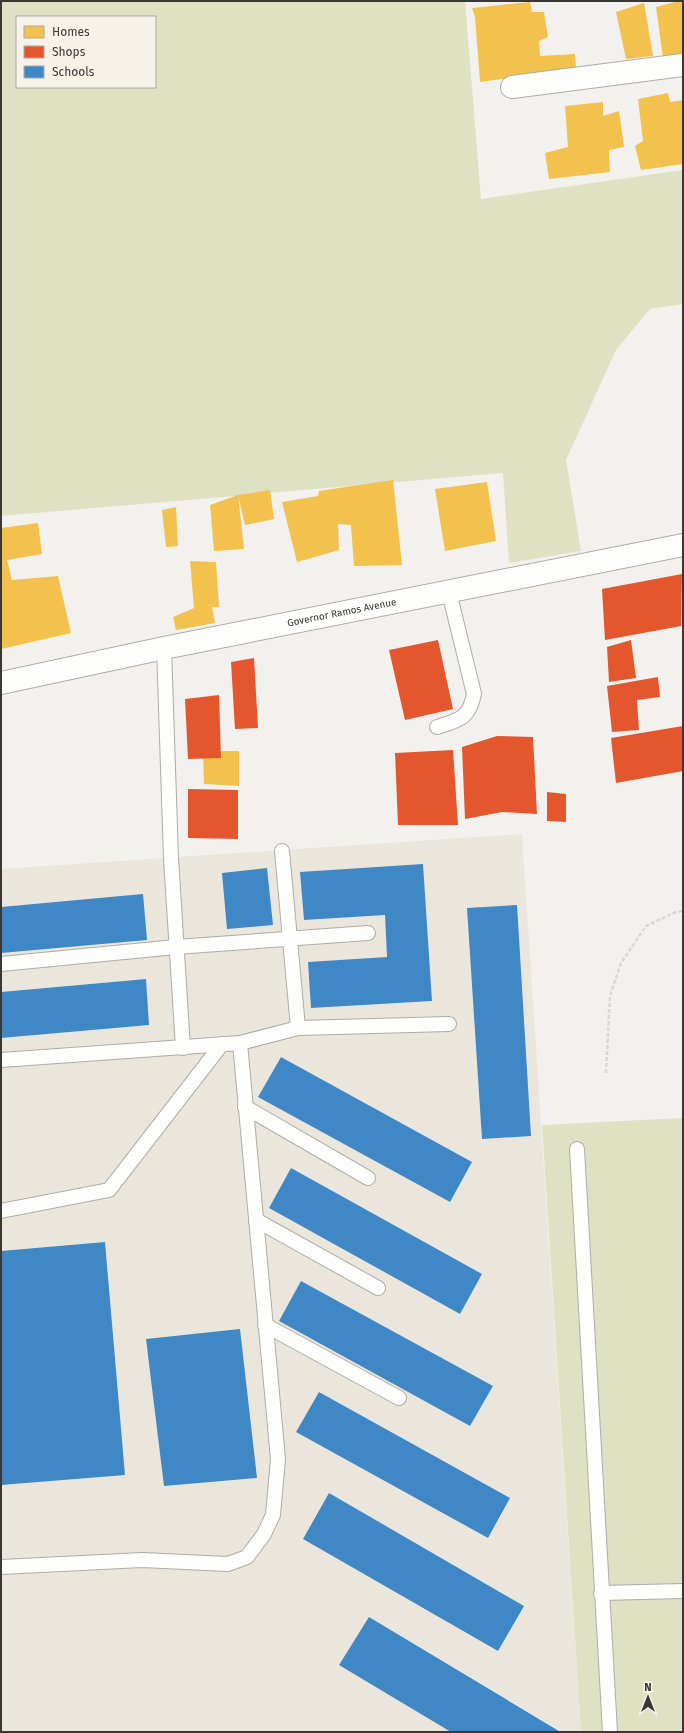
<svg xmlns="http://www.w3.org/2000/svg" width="684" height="1733" font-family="'Fira Sans',sans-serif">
  <rect width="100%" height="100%" fill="#f3f1ed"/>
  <path fill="#ebe6dc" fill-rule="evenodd" d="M522,834L581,1732H558L559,1730L369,1617L451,1732H1V1485L125,1474L105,1242L1,1251V1038L149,1025L145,979L1,992V953L143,895L1,907V869ZM423,865L432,1001L311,1008L308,962L387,957L385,915L304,920L300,872ZM281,1057L472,1162L450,1202L258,1097ZM291,1168L482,1274L460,1314L269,1208ZM301,1281L493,1386L470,1426L279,1321ZM319,1392L510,1498L488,1538L296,1432Z"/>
  <g fill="#dee2c3" fill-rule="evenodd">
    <path d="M1,1H465L481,199L683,170V304L650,309L616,350L566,460L581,551L509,563L503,473L1,516ZM17,17H155V87H17Z"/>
    <path d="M683,1118V1732H581L542,1125Z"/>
  </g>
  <g fill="#f2c14e">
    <path d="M679,1H683V54L663,58L656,7Z"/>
    <path d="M530,2L532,12H544L548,37L539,41L540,56L575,54L576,68L480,82L475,17L472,8Z"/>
    <path d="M644,3L653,56L626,59L616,12Z"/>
    <path d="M668,93L670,102L683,100V164L641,170L635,146L643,141L638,99Z"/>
    <path d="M603,102V116L619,111L624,147L609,150L610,172L549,179L545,153L568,147L565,106Z"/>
    <path d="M393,480L402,565L354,566L351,525L338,524L339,550L297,562L282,502L318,496L319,491Z"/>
    <path d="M487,482L496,541L445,551L435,489Z"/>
    <path d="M270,490L274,519L245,525L238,495L244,549L214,551L210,505L238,495Z"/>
    <path d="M176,507L178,546L166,547L162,510Z"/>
    <path d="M38,523L42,554L7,560L12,580L58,576L71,633L1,649V528Z"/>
    <path d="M190,561L216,562L219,607H212L215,623L176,630L173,617L194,608Z"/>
    <path d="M203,751H239V786L204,784Z"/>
  </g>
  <g fill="#e4572e">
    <path d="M682,574L681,626L605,640L602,589Z"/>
    <path d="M438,640L453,709L405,720L389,650Z"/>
    <path d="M631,640L636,678L609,682L607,647Z"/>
    <path d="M254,658L258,728L235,729L231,662Z"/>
    <path d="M658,677L660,697L637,700L639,730L612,732L607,686Z"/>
    <path d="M219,695L221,758L188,759L185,699Z"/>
    <path d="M683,726V771L616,783L611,738Z"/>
    <path d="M497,736L533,737L537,814L502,812L465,819L462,747Z"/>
    <path d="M453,750L458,825H398L395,753Z"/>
    <path d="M188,789L238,790V839L188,838Z"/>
    <path d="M547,792L566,794V822L547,821Z"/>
  </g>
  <g fill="#3f88c5">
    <path d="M423,864L432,1001L311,1008L308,962L387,957L385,915L304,920L300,872Z"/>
    <path d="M267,868L273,925L227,929L222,873Z"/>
    <path d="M143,894L147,940L1,953V907Z"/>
    <path d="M517,905L531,1136L482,1139L467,908Z"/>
    <path d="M146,979L149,1025L1,1038V992Z"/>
    <path d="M281,1057L472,1162L450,1202L258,1097Z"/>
    <path d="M291,1168L482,1274L460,1314L269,1208Z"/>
    <path d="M105,1242L125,1475L1,1485V1251Z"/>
    <path d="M301,1281L493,1386L470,1426L279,1321Z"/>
    <path d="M240,1329L257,1478L164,1486L146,1339Z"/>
    <path d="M319,1392L510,1498L488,1538L296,1432Z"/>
    <path d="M329,1493L524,1606L498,1651L303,1539Z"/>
    <path d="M369,1617L559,1731L558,1732H451L339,1665Z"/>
  </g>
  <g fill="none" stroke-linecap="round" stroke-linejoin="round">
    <defs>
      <g id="lane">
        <path d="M164,648L171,858L183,1048"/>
        <path d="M437,727C459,720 469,719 474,694L449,592"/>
        <path d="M1,964L176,947L368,933"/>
        <path d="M298,1028L449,1024"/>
        <path d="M240,1043L298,1028L282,851"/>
        <path d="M1,1060L240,1043L278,1459L273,1515L264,1534L247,1557L228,1564L142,1560L1,1567"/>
        <path d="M245,1107L368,1178"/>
        <path d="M577,1149L610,1732"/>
        <path d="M1,1211L109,1190L222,1044"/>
        <path d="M256,1220L378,1288"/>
        <path d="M265,1325L399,1398"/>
        <path d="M601,1593L683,1591"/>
      </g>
      <path id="street" d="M512,87L683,65"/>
      <g id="secondary">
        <path id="s1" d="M1,683L164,648L683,545"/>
      </g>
    </defs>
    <use href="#lane" stroke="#adaca9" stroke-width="16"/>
    <use href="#street" stroke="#adaca9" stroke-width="24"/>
    <use href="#secondary" stroke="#adaca9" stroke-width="24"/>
    <path stroke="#d9d8d7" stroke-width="2.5" stroke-dasharray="4 2" stroke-linecap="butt" d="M606,1073L610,996L621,963L646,926L676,912L683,911"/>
    <use href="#lane" stroke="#fdfdfc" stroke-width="14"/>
    <use href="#street" stroke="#fdfdfc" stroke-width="22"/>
    <use href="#secondary" stroke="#fdfdfc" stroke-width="22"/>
  </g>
  <g text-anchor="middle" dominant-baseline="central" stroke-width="4" stroke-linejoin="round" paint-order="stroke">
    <g font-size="10" fill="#3a3835" stroke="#f6f2ea">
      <text stroke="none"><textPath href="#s1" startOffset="348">Governor Ramos Avenue</textPath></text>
    </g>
  </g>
  <rect width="684" height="1733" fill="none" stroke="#3a3835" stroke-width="4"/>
  <rect x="16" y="16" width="140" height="72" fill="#f6f2ea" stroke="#aba8a2"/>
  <rect x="24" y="26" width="20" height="12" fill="#f2c14e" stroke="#aba8a2"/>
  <text x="52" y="36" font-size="12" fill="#3a3835">Homes</text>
  <rect x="24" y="46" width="20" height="12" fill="#e4572e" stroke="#aba8a2"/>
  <text x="52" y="56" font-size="12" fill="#3a3835">Shops</text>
  <rect x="24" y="66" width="20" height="12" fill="#3f88c5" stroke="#aba8a2"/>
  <text x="52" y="76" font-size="12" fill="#3a3835">Schools</text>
  <g transform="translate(648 1697)" stroke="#f6f2ea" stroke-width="3" paint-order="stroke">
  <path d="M0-3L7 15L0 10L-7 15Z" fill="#3a3835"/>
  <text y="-6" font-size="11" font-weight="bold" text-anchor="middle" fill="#3a3835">N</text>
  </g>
</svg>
